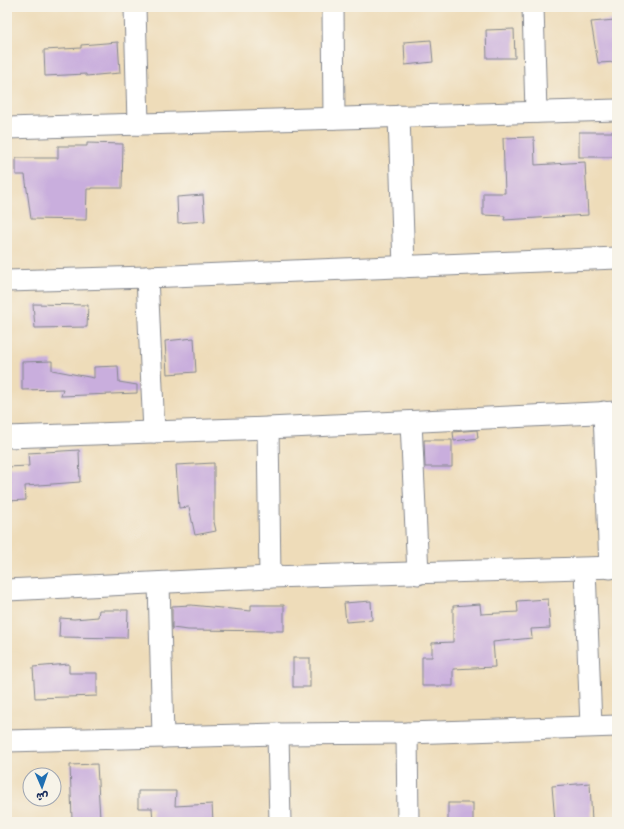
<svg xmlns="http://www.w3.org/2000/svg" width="624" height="829" font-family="Sriracha,'Playpen Sans Arabic',sans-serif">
  <rect width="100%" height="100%" fill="#f7f3e8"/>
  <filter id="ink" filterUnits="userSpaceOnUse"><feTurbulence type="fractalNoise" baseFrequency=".025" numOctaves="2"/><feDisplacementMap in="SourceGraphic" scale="8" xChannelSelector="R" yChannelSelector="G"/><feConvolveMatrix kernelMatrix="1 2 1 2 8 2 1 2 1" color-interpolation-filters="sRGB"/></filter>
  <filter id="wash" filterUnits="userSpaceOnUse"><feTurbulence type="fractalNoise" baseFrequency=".012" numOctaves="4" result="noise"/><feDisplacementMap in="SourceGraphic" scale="16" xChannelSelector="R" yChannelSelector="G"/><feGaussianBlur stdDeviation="0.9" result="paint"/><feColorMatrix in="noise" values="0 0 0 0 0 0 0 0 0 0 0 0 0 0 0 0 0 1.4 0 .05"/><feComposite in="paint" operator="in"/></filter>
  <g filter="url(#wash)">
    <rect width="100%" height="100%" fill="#eedcb9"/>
    <g id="blocks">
      <g fill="#c9aedd">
        <path d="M615,20L617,62L598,63L591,22Z"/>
        <path d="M514,29L515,58H487L486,30Z"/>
        <path d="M431,40L433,62L405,65L404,42Z"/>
        <path d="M118,42L120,73L86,76V74L45,76L44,50L81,48V45Z"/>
        <rect x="579" y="132" width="38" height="25"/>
        <path d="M534,137L535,165L585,162L588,215L504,220L505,216L483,215V193H505L503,138Z"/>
        <path d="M87,143L123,144L122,188H92V189H87L86,220L31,219L25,175H16V158H58V146H87Z"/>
        <path d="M203,195L205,221L178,223L177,197Z"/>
        <path d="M33,304L88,305L87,327L35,328Z"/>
        <path d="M194,338L196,372L167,374L165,341Z"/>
        <path d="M52,361V370L94,378V367L118,366L119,382L137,385V393L61,396L63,389L22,390V362Z"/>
        <path d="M477,430L478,438L454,441L453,432Z"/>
        <path d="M424,440H452V467H425Z"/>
        <path d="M79,450L80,482L25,486L26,500L7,501V467L29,466L28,453Z"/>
        <path d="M214,463V522L216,531L195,535L189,507L179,508L176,465Z"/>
        <path d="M548,599L550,628L531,629L532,638L493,642L495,667L453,669V686H422V657H432V643L453,642V606L480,604L481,614L518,612L517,601Z"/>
        <path d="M371,601L372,620L346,622L344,603Z"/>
        <path d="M191,605L251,611V605H284V631L188,630L172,628V606Z"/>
        <path d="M99,610H128L127,638L59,637L60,618L74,619L98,617Z"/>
        <rect x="293" y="658" width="17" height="29"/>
        <path d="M69,664V673H97V696L35,698L33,667Z"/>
        <path d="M97,764L100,819L72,820L70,765Z"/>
        <path d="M590,783L592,822H555L552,786Z"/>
        <path d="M138,791H176L175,806L212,804L213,822H153L152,808H138Z"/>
        <rect x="448" y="803" width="25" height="19"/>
      </g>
    </g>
  </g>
  <g filter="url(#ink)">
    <use href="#blocks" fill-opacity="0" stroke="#84868c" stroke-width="1"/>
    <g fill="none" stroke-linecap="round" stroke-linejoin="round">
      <defs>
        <g id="street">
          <path d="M135,7L138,124"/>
          <path d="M333,7L334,118"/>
          <path d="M533,7L536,112"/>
          <path d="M399,116L404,267"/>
          <path d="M7,128L617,110"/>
          <path d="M147,277L154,432"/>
          <path d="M7,281L147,277L617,258"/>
          <path d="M604,412L610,568"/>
          <path d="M411,422L418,574"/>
          <path d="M268,428L270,577"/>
          <path d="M7,437L268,428L617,412"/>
          <path d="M585,569L591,726"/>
          <path d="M159,583L163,737"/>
          <path d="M7,590L270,577L617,567"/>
          <path d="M407,733L408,822"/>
          <path d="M278,734L280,822"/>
          <path d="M7,741L278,734L407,733L617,726"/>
        </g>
      </defs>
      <use href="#street" stroke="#84868c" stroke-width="23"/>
      <use href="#street" stroke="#fff" stroke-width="21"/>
    </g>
  </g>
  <rect width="624" height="829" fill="none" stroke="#f7f3e8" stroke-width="24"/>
  <g transform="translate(42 787) rotate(178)"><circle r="19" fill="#f7f3e8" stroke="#9fa5b1"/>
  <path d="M0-3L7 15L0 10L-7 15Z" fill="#1f6fb2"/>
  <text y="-6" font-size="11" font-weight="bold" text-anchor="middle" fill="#1b2f5e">ش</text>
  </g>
</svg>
